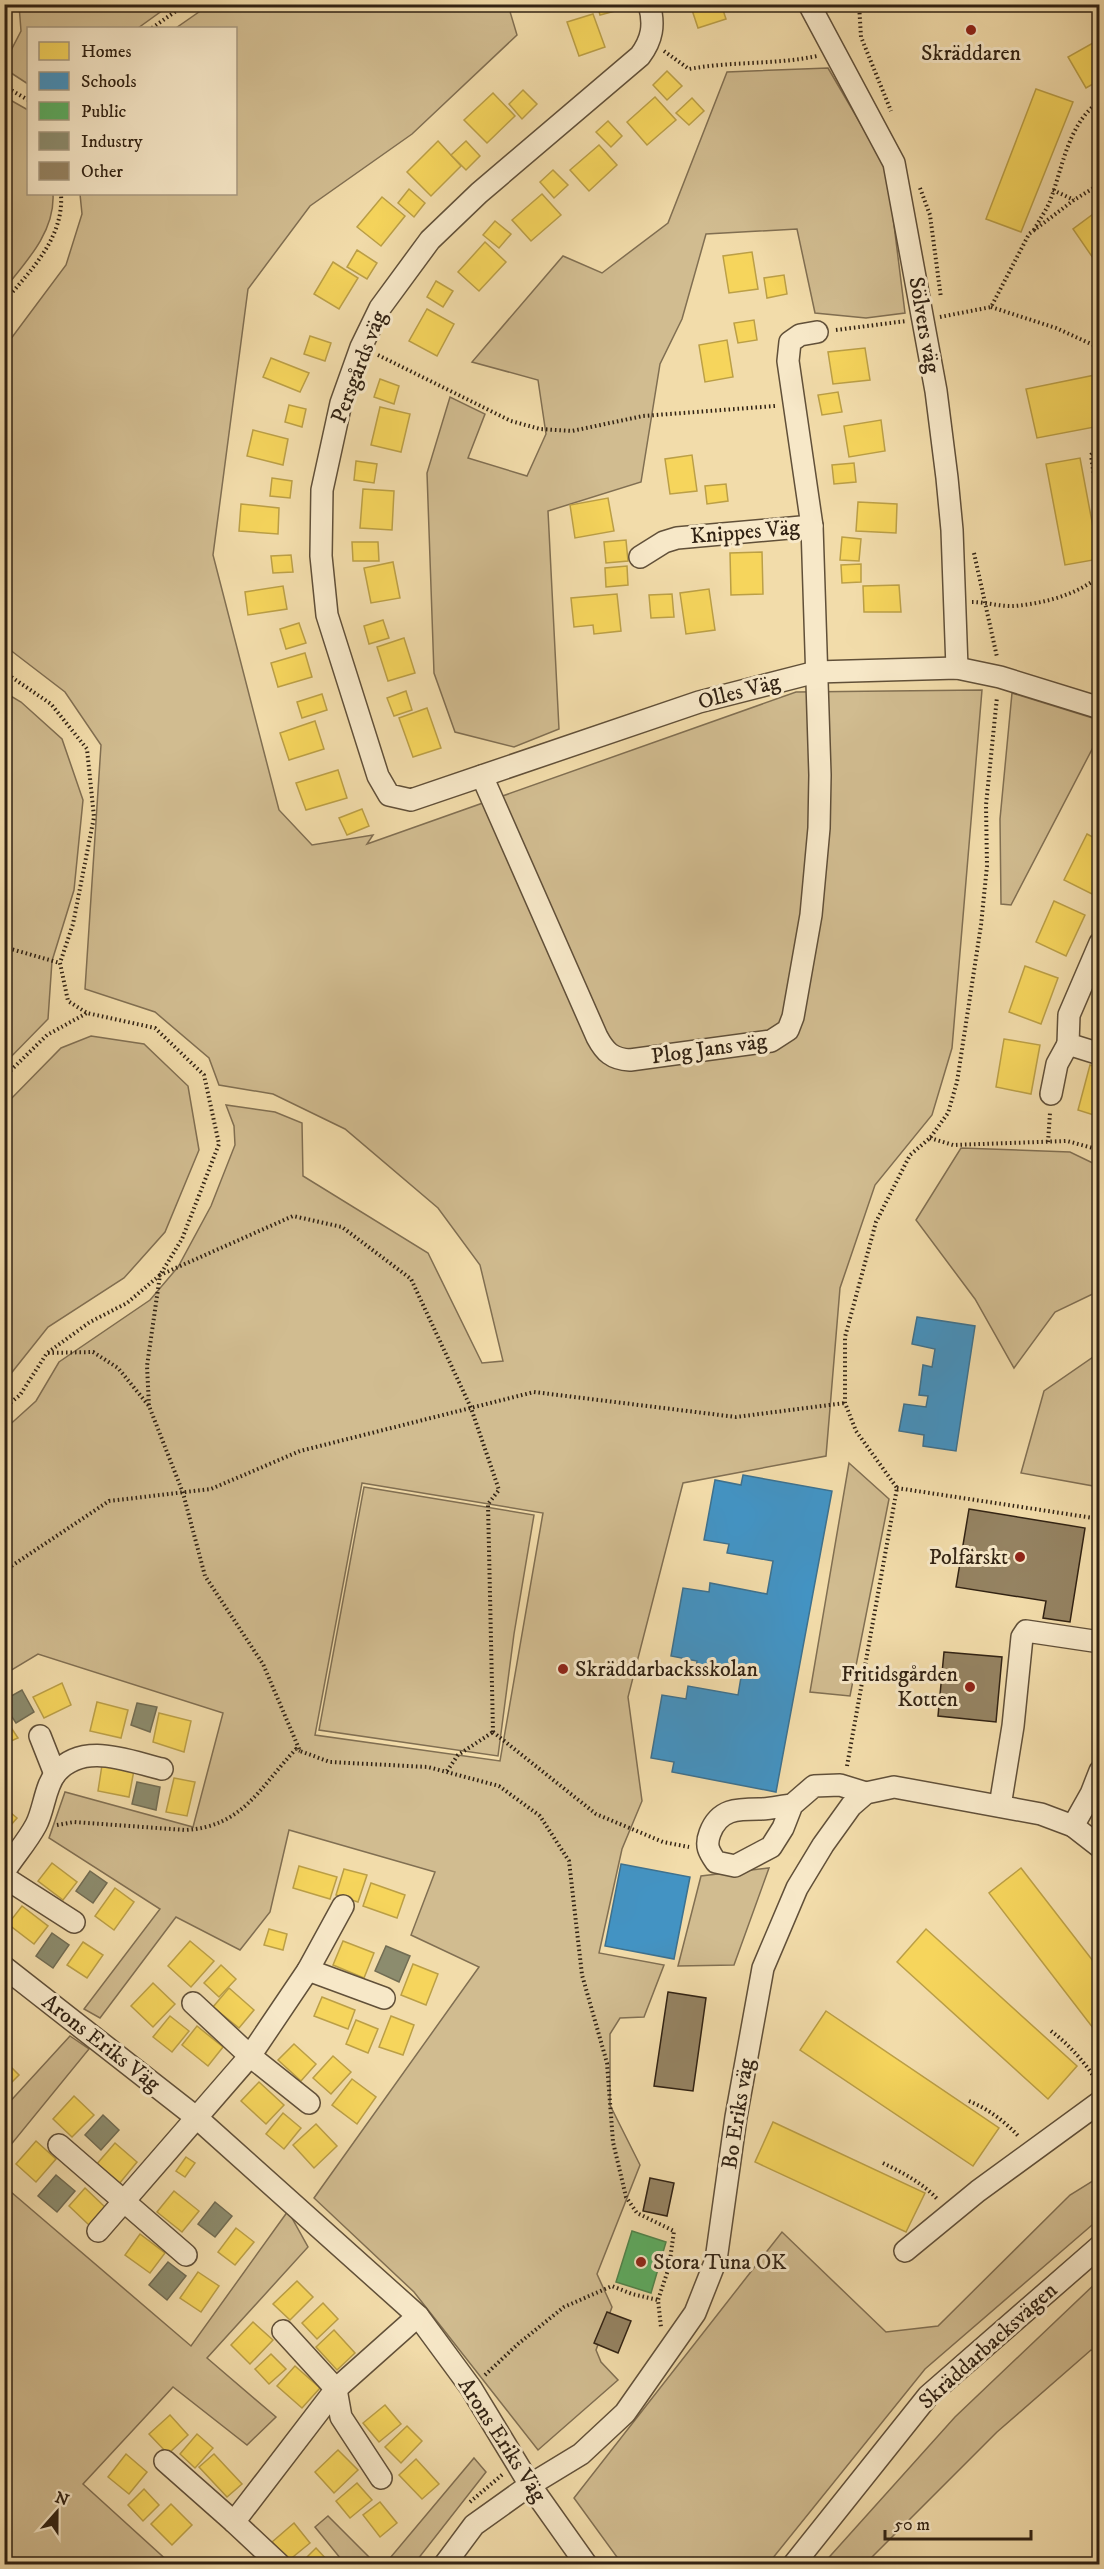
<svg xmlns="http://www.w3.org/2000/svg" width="1104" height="2569" font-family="'IM FELL DW Pica',serif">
  <rect width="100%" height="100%" fill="#f2dcaa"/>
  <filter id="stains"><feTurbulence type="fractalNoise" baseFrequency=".00333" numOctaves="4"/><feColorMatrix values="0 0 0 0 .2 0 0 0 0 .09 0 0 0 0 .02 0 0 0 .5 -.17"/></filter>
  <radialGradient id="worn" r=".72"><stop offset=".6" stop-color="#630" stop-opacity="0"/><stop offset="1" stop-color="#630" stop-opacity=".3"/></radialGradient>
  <g fill="#d1bc90" stroke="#816f52" stroke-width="1.5" fill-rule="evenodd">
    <path d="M19,5V4L170,5L138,28H28V84L5,69V62L21,31Z"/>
    <path d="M209,5H508L517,35L412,134L310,206L248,289L213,555L279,810L312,845L373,835L367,844L796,692L982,690L952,1048L932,1115L875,1185L840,1288L826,1456L683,1483L628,1697L642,1801L622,1849L599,1953L664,1965L644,2017L620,2018L610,2034V2105L640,2165L597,2274L612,2307L596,2350L601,2362L618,2380L538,2450L414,2292L314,2198L479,1967L411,1935L435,1872L289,1830L270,1912L240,1950L176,1917L100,2018L84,2009L160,1909L49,1838L65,1792L193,1827L223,1713L38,1654L5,1674V1429L36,1401L59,1362L150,1300L178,1267L211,1206L235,1145L234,1126L226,1105L275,1112L302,1123L303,1176L428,1253L482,1363L503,1361L480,1265L438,1208L345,1129L273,1094L219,1085L209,1058L155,1012L85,989L101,745L65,692L5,646L4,348L66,265L82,214L80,194H236V28H176ZM362,1483L543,1513L500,1761L315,1735Z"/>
    <path d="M828,68L887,169L905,313L866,318L815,313L797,229L706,234L682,319L660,364L641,482L548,511L559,729L514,747L455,732L434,673L427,473L450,397L485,414L468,458L527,476L546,434L538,380L472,362L563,256L602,273L668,223L727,72Z"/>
    <path d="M5,97L28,110V194H53C55,231 27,261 5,288Z"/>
    <path d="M4,692L21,702L62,739L83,800L74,890L52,961L48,1019L5,1063Z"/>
    <path d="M1012,693L1099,720L1100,734L1011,905L1001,904L1000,819Z"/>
    <path d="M91,1036L144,1044L188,1086L199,1150L165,1232L124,1278L48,1327L5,1381V1105L61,1048Z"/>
    <path d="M961,1148L1070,1152L1099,1166V1291L1055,1312L1014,1368L975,1299L916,1220Z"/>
    <path d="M1099,1353V1487L1021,1473L1044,1391Z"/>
    <path d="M849,1463L889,1499L850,1696L810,1692Z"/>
    <path d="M364,1487L534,1515L514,1634L498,1756L319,1730Z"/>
    <path d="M769,1868L734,1965L678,1966L701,1876Z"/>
    <path d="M70,2036L89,2049L5,2152V2107Z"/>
    <path d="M1099,2177V2219L925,2369L768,2564H622L574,2498L782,2232L886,2332L938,2326L1070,2195Z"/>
    <path d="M4,2186L191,2346L288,2211L308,2247L207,2358L276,2417L247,2445L173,2387L83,2484L171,2564H5Z"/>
    <path d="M1099,2280V2351L1091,2350L997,2432L865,2564H823L955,2417Z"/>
    <path d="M474,2458L486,2472L414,2564H385Z"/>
    <path d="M328,2516L376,2564H345L315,2527Z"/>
  </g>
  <g fill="#f6d55c" stroke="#bb9f46" stroke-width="1.5">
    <path d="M597,4H617L619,10L600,15Z"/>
    <path d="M690,4H721L726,19L698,28Z"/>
    <path d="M593,14L605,47L579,56L567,22Z"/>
    <path d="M1100,39V80L1086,88L1068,57Z"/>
    <path d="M667,71L682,86L667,100L653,85Z"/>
    <path d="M1036,89L1073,102L1021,232L986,219Z"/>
    <path d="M523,90L537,104L522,119L509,104Z"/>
    <path d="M493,93L515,116L487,143L464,120Z"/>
    <path d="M655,97L676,120L647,145L627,122Z"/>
    <path d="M692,98L704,111L689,125L676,113Z"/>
    <path d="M608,121L622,136L611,147L596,132Z"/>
    <path d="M438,141L461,166L431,196L407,172Z"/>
    <path d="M466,141L480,156L466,170L451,155Z"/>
    <path d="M599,145L617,165L589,191L570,170Z"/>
    <path d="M553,170L568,185L554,198L540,182Z"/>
    <path d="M409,189L425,203L414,217L398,203Z"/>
    <path d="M542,194L561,215L531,241L512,220Z"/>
    <path d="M382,197L405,216L381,246L357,227Z"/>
    <path d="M1100,209V253L1093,258L1073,229Z"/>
    <path d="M495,221L511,234L499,248L483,235Z"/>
    <path d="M485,242L506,262L479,291L458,272Z"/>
    <path d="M357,250L377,263L367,279L347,267Z"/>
    <path d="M752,252L758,289L729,293L723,256Z"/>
    <path d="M333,262L358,278L339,309L314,294Z"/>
    <path d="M784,275L787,294L767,298L764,278Z"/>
    <path d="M436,281L453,291L443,307L427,297Z"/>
    <path d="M427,309L454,324L437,356L409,341Z"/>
    <path d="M754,320L757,340L738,343L734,323Z"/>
    <path d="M310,336L331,343L325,361L304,354Z"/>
    <path d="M727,340L733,377L705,382L699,345Z"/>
    <path d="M865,348L870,380L833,384L828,352Z"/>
    <path d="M271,358L309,373L300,392L263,377Z"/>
    <path d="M1100,374V426L1037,438L1026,389Z"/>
    <path d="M380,379L399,386L394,404L374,397Z"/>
    <path d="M838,392L842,412L822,415L818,395Z"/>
    <path d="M289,405L306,409L302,427L285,422Z"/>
    <path d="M380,407L410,414L401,452L371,445Z"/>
    <path d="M881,420L885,451L849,457L844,426Z"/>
    <path d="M253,430L288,439L283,465L247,456Z"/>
    <path d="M692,455L697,491L670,494L665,459Z"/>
    <path d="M1080,458L1099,559L1065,565L1046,464Z"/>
    <path d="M356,461L377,464L374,483L354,480Z"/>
    <path d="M854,463L856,482L834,484L832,465Z"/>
    <path d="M272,478L292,481L290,498L270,496Z"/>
    <path d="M726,484L728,501L707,504L705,486Z"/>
    <path d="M363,489L394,491L392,530L360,528Z"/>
    <path d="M608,498L614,531L575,538L570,505Z"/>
    <path d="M858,502L897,504L896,533L856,531Z"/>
    <path d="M241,504L279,508L278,534L239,531Z"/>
    <path d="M842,537L861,539L859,561L840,560Z"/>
    <path d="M626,540L628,561L606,563L604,542Z"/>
    <path d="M352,542H378L379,561H353Z"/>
    <path d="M762,552L763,594L731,595L730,553Z"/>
    <path d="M291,555L293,572L273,573L271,556Z"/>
    <path d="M393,562L400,598L371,603L364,568Z"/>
    <path d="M861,564V582L842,583L841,565Z"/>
    <path d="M627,566L628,585L606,587L605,568Z"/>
    <path d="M899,585L901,612H864L863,586Z"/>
    <path d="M283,586L287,609L248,615L245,592Z"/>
    <path d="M709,589L715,630L686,634L680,593Z"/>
    <path d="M617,594L621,631L594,634L593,625L574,627L571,598Z"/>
    <path d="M672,594L674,617L651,618L649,595Z"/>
    <path d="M383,620L389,638L369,644L364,626Z"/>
    <path d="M299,623L306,643L286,649L280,629Z"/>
    <path d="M404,638L415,673L388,681L377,647Z"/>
    <path d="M305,653L312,677L278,687L271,663Z"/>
    <path d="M406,691L412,710L394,716L387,698Z"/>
    <path d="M322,694L327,710L302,718L297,702Z"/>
    <path d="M427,708L441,748L413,757L399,718Z"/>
    <path d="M315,721L324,749L289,760L280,733Z"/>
    <path d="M338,770L347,798L306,810L296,783Z"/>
    <path d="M362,809L369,826L347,835L339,818Z"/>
    <path d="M1087,834L1100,841V888L1096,896L1064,880Z"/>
    <path d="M1054,901L1085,915L1066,956L1036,942Z"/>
    <path d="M1025,966L1058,978L1041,1024L1009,1012Z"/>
    <path d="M1004,1039L1040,1045L1031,1094L996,1087Z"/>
    <path d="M1090,1065L1100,1068V1117L1078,1110Z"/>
    <path d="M62,1683L71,1705L44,1718L33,1697Z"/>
    <path d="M97,1702L128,1710L121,1738L90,1731Z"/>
    <path d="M159,1713L191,1721L184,1752L153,1742Z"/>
    <path d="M4,1717L18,1738L4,1744Z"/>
    <path d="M102,1765L134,1770L129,1797L98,1791Z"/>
    <path d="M174,1778L195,1782L187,1816L166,1812Z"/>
    <path d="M4,1807L17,1818L4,1833Z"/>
    <path d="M52,1863L77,1882L63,1900L38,1881Z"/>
    <path d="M299,1866L337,1877L330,1899L293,1888Z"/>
    <path d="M1021,1868L1100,1970V2037L989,1893Z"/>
    <path d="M344,1869L367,1875L358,1902L336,1895Z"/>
    <path d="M371,1883L405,1895L397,1918L363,1906Z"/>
    <path d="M115,1888L134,1902L114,1930L95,1916Z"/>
    <path d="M22,1906L48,1926L34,1944L8,1924Z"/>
    <path d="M269,1929L287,1934L283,1950L264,1945Z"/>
    <path d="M926,1929L1077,2066L1048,2099L897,1962Z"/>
    <path d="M190,1941L214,1961L191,1987L168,1966Z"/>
    <path d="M343,1941L374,1953L364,1978L333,1965Z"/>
    <path d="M83,1942L103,1955L87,1978L67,1965Z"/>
    <path d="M413,1964L438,1974L426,2005L401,1995Z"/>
    <path d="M221,1965L236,1979L219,1997L204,1983Z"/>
    <path d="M153,1983L175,2004L153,2027L131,2006Z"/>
    <path d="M229,1988L254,2010L239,2028L213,2007Z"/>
    <path d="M322,1997L355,2010L348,2029L314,2016Z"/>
    <path d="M826,2011L999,2128L973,2166L800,2050Z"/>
    <path d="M170,2016L189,2031L172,2052L153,2037Z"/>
    <path d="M391,2016L414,2025L403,2055L379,2047Z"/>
    <path d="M356,2020L378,2029L368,2053L346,2044Z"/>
    <path d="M197,2026L223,2047L208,2066L182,2045Z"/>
    <path d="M294,2044L316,2064L301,2081L278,2060Z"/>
    <path d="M333,2056L351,2072L331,2094L313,2078Z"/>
    <path d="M4,2060L19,2075L4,2090Z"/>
    <path d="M352,2079L376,2097L357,2124L332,2105Z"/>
    <path d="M259,2082L284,2105L266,2124L241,2101Z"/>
    <path d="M74,2096L94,2115L72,2137L53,2119Z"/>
    <path d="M283,2113L301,2128L284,2149L266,2134Z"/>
    <path d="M773,2122L925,2193L906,2232L755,2162Z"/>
    <path d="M316,2124L337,2146L314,2168L293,2145Z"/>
    <path d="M36,2141L56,2159L36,2182L16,2164Z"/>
    <path d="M115,2143L137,2162L119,2184L96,2165Z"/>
    <path d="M186,2157L195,2163L185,2177L176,2171Z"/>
    <path d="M85,2188L105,2207L89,2225L69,2206Z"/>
    <path d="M174,2191L199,2211L182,2232L157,2212Z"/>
    <path d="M236,2228L254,2242L235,2265L218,2252Z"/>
    <path d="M140,2234L165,2253L150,2273L125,2255Z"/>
    <path d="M198,2272L219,2286L201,2312L180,2298Z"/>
    <path d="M297,2281L313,2297L290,2320L273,2304Z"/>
    <path d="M323,2303L338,2319L317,2339L302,2323Z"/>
    <path d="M253,2322L273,2340L250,2364L231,2345Z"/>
    <path d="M334,2330L355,2353L337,2370L316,2347Z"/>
    <path d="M271,2354L286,2369L269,2384L255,2369Z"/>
    <path d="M295,2366L320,2388L302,2408L277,2386Z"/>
    <path d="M385,2405L401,2424L379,2442L363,2423Z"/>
    <path d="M170,2415L188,2435L168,2454L149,2434Z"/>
    <path d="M407,2426L422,2441L401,2463L385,2447Z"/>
    <path d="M197,2434L213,2448L195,2468L180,2454Z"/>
    <path d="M338,2450L358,2470L334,2493L315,2472Z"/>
    <path d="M126,2454L147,2472L129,2494L108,2477Z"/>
    <path d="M214,2454L242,2484L227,2497L199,2467Z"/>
    <path d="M416,2459L439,2484L422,2499L399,2475Z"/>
    <path d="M357,2483L372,2500L350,2518L336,2501Z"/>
    <path d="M144,2489L159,2505L143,2521L128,2505Z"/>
    <path d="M380,2502L397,2523L380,2537L363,2515Z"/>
    <path d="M171,2504L192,2525L172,2545L151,2524Z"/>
    <path d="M294,2523L310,2543L288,2561L272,2542Z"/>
    <path d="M316,2548L328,2561L325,2564H300Z"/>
  </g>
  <g fill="#4393c3" stroke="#3e718e" stroke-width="1.5">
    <path d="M917,1317L975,1326L956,1451L923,1446L924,1435L899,1431L904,1404L926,1407L928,1396L919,1395L923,1365L932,1367L935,1349L912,1344Z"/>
    <path d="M743,1475L832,1491L776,1792L672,1772L674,1762L651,1758L662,1695L686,1699L688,1686L738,1695L741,1677L696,1669L697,1661L671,1656L683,1588L709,1592L710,1583L767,1594L773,1561L727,1553L729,1544L704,1540L715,1480L741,1485Z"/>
    <path d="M621,1864L690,1877L674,1959L605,1946Z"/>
  </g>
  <path fill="#5aae61" stroke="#4e844a" stroke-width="1.5" d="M632,2231L666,2242L651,2293L616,2282Z"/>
  <g fill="#8c8c6e" stroke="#716c53" stroke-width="1.5">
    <path d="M22,1690L34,1712L16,1723L4,1705V1700Z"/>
    <path d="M137,1703L157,1707L150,1732L131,1725Z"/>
    <path d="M137,1782L160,1787L156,1810L132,1804Z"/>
    <path d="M90,1871L107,1883L93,1903L76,1891Z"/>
    <path d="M52,1933L69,1945L53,1968L36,1956Z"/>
    <path d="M386,1946L410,1956L399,1982L375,1971Z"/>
    <path d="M103,2115L119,2130L101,2150L85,2135Z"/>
    <path d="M56,2175L75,2191L57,2212L38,2196Z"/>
    <path d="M215,2202L232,2216L215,2237L198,2224Z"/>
    <path d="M168,2262L186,2276L167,2300L149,2285Z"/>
  </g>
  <g fill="#958362" stroke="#312213" stroke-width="1.5">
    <path d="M969,1509L1085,1528L1070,1622L1043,1618L1046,1601L956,1587Z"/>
    <path d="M944,1652L1002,1657L996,1722L938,1716Z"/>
    <path d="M668,1992L706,1998L693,2091L654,2086Z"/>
    <path d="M650,2178L674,2183L667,2216L643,2211Z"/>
    <path d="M607,2312L631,2321L618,2353L594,2343Z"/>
  </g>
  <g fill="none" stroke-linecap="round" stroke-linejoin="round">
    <defs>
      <g id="minor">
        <path d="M649,4C655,25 652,40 640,56L479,193L430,240L380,308L361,347L341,403L322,490L321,556L327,615L378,776L389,795L411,800L699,702L816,672L957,668L1000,677L1100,708"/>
        <path d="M809,4L894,163L936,391L947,478L952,530L957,668"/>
        <path d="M640,557L664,542L677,538L812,526"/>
        <path d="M482,776L597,1037C605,1052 612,1059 630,1060L771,1041L788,1030L793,1017L811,915L819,828L820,775L812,526L788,361L790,342L800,335L817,332"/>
        <path d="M1100,943L1069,1015L1068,1044L1100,1054"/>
        <path d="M1051,1094L1057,1064L1068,1044"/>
        <path d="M40,1736L55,1774"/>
        <path d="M792,1805C781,1806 770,1809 759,1809C737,1809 719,1809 710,1833C705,1846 709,1852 716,1862L735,1866L771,1847L783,1828L792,1805L814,1786L840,1785L866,1793"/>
        <path d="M1000,1806L1013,1726L1022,1637L1026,1631L1100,1642"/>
        <path d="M1073,1826L1091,1794L1100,1771"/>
        <path d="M4,1872C14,1856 27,1842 36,1825C44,1810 45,1786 56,1773C83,1741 128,1761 162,1769"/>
        <path d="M4,1877L74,1922"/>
        <path d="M4,1967L197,2118L418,2316L471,2388L530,2485L586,2564"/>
        <path d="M308,1970L343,1906"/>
        <path d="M193,2003L250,2056L309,2103"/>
        <path d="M59,2145L186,2255"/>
        <path d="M98,2231L250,2056L308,1970L384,1998"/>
        <path d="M905,2251L978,2191L1100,2102"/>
        <path d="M283,2331L336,2389L341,2417L381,2478"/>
        <path d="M165,2461L234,2522"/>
        <path d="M279,2564L234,2522L336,2389L418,2316"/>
        <path d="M445,2564L474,2525L530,2485L581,2454L625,2413L695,2313L716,2260L736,2117L763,1968L797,1888L823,1845L851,1806L866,1793L894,1787L1041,1814L1073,1826L1100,1847"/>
        <path d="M794,2564L928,2396L1100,2246"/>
      </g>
    </defs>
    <use href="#minor" stroke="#615039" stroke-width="24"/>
    <g stroke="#312213" stroke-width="4" stroke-dasharray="1.5 3" stroke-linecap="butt">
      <path d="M859,4L861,37L891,111"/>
      <path d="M4,10L5,4"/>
      <path d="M152,28L186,4"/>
      <path d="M664,51L689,69C732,61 775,65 817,56"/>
      <path d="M4,86L28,100"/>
      <path d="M920,188L930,215L941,298"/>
      <path d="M1053,190L1074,200"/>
      <path d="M1034,230C1039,220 1046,211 1050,201C1063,167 1068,123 1100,101"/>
      <path d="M4,302C31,270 64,238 61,194"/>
      <path d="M991,307L1056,328L1100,348"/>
      <path d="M940,317L991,307L1029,234L1074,200L1100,184"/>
      <path d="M836,330L906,321"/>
      <path d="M378,355L511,421L540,429L572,431L643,416L775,406"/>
      <path d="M1100,443L1091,455L1100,519"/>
      <path d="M974,553L997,657"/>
      <path d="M972,602C986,602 1001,607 1015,606C1045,603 1076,595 1100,576"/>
      <path d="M4,672L51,704L87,749L94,817L73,924L60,963L68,1001L87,1013L155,1028L204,1075L219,1144L182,1239L160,1275L127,1303L90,1322L47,1353L20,1395L4,1408"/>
      <path d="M4,947L60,963"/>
      <path d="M4,1077L47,1035L87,1013"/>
      <path d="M930,1138L953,1145L1067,1141L1100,1150"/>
      <path d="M1048,1142L1050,1113"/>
      <path d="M48,1353L93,1352L118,1368L149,1406"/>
      <path d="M897,1488L1100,1519"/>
      <path d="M4,1571L109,1501L211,1489L300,1451L534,1392L736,1417L845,1403"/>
      <path d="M493,1732L488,1504L499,1490L471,1408L411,1279L342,1227L293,1216L160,1275L147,1366L149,1406L183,1493L205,1576L263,1664L300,1751L330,1762L428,1767L499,1786L540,1816L569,1861L582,1975L607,2063L613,2142L626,2197L637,2213L674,2231L669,2267L658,2300L661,2327"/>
      <path d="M493,1732L596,1814L663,1842L689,1847"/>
      <path d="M847,1766L897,1488L856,1431L845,1403V1337L876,1222L910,1155L930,1138L948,1113L957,1082L981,925L987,866L986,805L997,697"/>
      <path d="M447,1771L458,1755L493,1732"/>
      <path d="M57,1825L74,1822L185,1830C243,1827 260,1787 296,1749L300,1751"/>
      <path d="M1051,2031C1070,2045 1086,2064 1099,2084"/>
      <path d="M969,2101C988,2109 1006,2122 1019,2137"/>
      <path d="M883,2163C903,2173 923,2183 938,2200"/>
      <path d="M485,2375L518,2344L564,2307L612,2286L632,2294L658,2300"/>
      <path d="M470,2502L503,2474"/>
    </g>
    <use href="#minor" stroke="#f7e8c8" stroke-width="21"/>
  </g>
  <g fill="#8f2418" stroke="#f7e8c8" stroke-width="2">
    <circle cx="971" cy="30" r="6"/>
    <circle cx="1020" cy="1557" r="6"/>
    <circle cx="563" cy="1669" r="6"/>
    <circle cx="970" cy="1687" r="6"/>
    <circle cx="641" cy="2262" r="6"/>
  </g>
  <g text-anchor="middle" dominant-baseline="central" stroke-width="6" stroke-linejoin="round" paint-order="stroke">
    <g font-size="22" fill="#312213" stroke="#f7e8c8" text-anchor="end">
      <text x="971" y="53" text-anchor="middle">Skräddaren</text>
      <text x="1008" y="1557">Polfärskt</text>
      <text x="575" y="1669" text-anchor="start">Skräddarbacksskolan</text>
      <text x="958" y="1674">Fritidsgården<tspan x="958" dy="25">Kotten</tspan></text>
      <text x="653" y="2262" text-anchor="start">Stora Tuna OK</text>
    </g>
    <g font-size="22" fill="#312213" stroke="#f7e8c8">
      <text transform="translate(924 325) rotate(80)">Sölvers väg</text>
      <text transform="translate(359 367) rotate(-69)">Persgårds väg</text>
      <text transform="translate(745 532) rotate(-5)">Knippes Väg</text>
      <text transform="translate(739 692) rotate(-15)">Olles Väg</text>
      <text transform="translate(709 1049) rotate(-8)">Plog Jans väg</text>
      <text transform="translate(101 2043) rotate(38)">Arons Eriks Väg</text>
      <text transform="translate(738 2114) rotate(-81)">Bo Eriks väg</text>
      <text transform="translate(988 2346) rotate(-42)">Skräddarbacksvägen</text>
      <text transform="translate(502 2440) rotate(57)">Arons Eriks Väg</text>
    </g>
  </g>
  <rect width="1104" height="2569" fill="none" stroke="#f2dcaa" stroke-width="24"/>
  <rect x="6" y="6" width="1092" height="2557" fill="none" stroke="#312213" stroke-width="3"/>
  <rect x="12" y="12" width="1080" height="2545" fill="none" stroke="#312213" stroke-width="1.5"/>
  <rect x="27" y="27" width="210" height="168" fill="#f7e8c8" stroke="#a89980" stroke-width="1.5"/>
  <rect x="39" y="42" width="30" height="18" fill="#f6d55c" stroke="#a89980" stroke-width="1.5"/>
  <text x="81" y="57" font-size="18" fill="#312213">Homes</text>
  <rect x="39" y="72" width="30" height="18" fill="#4393c3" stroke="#a89980" stroke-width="1.5"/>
  <text x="81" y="87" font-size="18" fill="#312213">Schools</text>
  <rect x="39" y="102" width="30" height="18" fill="#5aae61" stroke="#a89980" stroke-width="1.5"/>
  <text x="81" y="117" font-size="18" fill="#312213">Public</text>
  <rect x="39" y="132" width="30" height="18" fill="#8c8c6e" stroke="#a89980" stroke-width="1.5"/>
  <text x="81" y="147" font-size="18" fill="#312213">Industry</text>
  <rect x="39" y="162" width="30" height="18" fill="#958362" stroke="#a89980" stroke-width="1.5"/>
  <text x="81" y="177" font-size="18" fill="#312213">Other</text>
  <g transform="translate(57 2512) rotate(21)" stroke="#f7e8c8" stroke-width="4.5" paint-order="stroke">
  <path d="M0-4.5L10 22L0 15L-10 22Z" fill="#312213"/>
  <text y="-9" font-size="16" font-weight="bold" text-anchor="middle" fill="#312213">N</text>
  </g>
  <path d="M885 2530v9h146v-9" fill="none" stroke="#312213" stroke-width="3"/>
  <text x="894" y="2530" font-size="18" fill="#312213" stroke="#f7e8c8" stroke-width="4.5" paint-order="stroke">50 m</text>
  <rect width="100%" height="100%" filter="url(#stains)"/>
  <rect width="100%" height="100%" fill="url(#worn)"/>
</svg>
